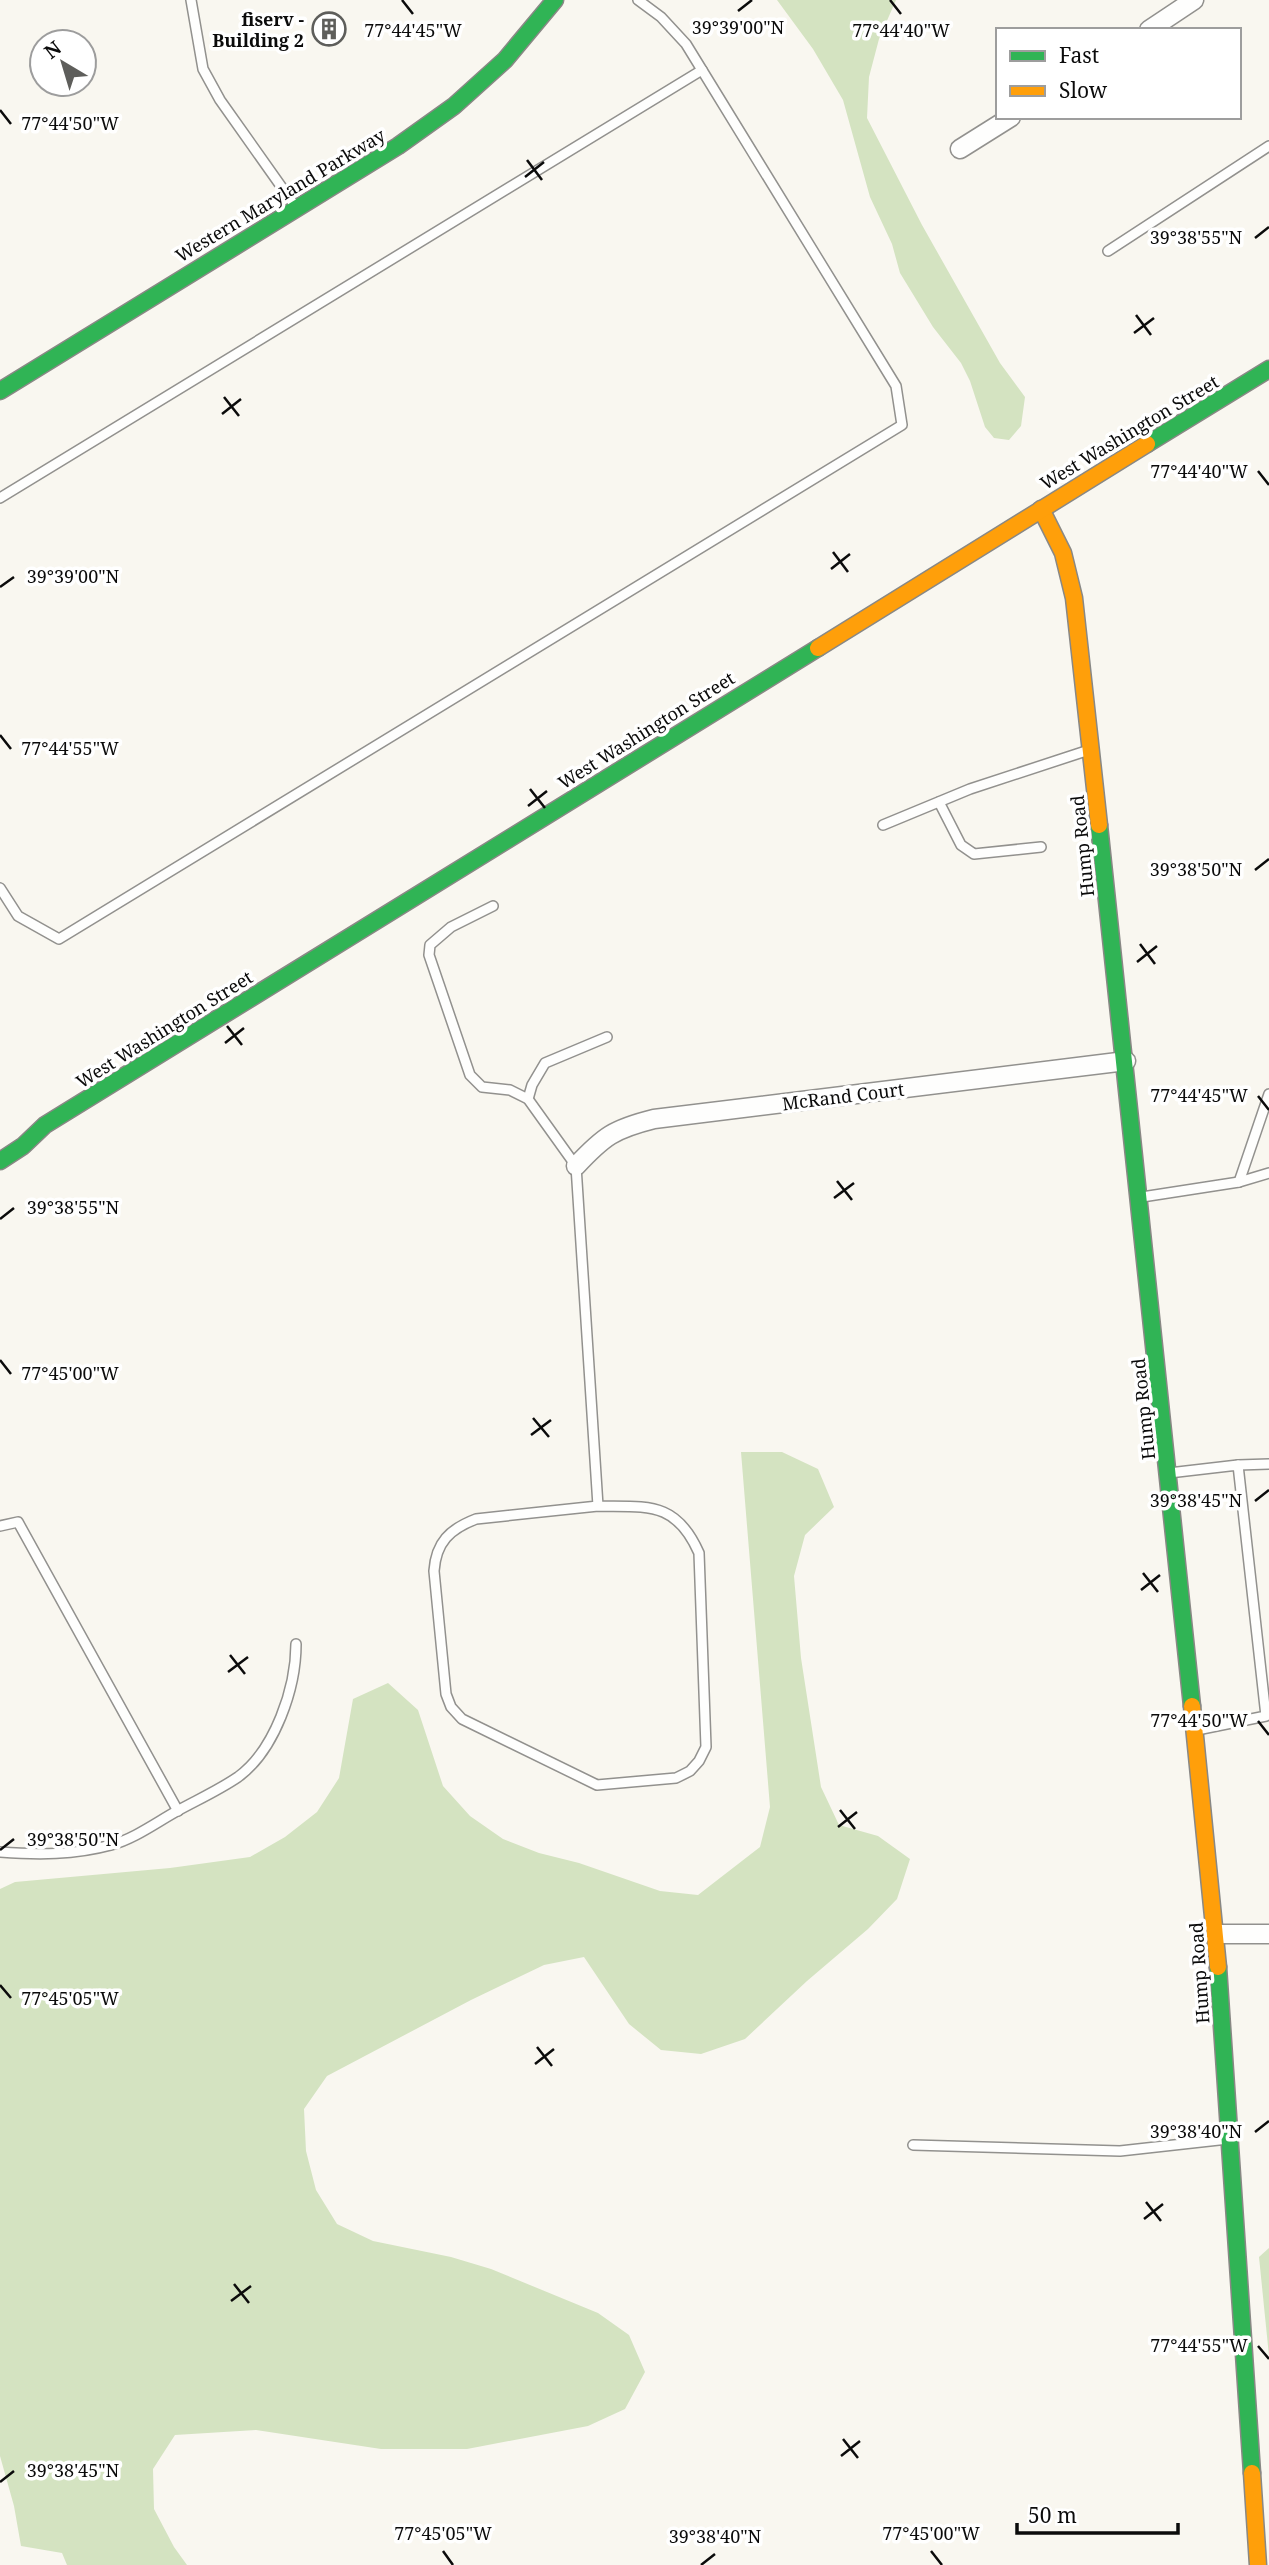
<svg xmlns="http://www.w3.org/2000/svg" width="1269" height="2565" font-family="'Noto Serif',serif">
  <rect width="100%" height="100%" fill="#f9f7f0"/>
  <g fill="#d4e3c1">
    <path d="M777,0H896L879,39L869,77L867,118L922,225L1000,363L1025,397L1021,426L1009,440L994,438L985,427L970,381L961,363L933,327L900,273L892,244L870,197L843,100L813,49Z"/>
    <path d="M741,1452H782L818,1469L834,1507L805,1535L794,1576L801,1658L821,1787L839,1825L878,1836L910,1859L897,1899L868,1929L807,1981L745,2039L701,2054L661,2050L629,2024L584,1957L544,1965L471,2000L327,2076L304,2109L306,2151L316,2190L337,2224L373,2241L451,2257L491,2269L598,2313L629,2335L645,2372L625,2409L588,2426L467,2449H381L256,2430L175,2435L153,2469L154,2509L174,2547L187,2565H67L62,2553L21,2546L14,2506L0,2456V1889L15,1882L170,1868L250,1857L285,1837L317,1812L339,1778L353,1699L388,1683L418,1710L443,1786L470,1816L503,1839L539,1853L579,1863L660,1891L698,1895L760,1847L770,1807Z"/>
    <path d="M1269,2248V2356L1259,2257Z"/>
  </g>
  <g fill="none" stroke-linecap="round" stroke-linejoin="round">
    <defs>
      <g id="lane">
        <path d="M191,0L203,69L220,100L295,206"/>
        <path d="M1108,251L1269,146"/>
        <path d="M0,498L702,70"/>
        <path d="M939,802L961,845L974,854L1041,847"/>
        <path d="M883,825L970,789L1089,750"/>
        <path d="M0,888L18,916L59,939L902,425L896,386L686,44L661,17L638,0"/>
        <path d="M493,906L451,927L430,945L429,955L470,1075L482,1087L510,1090L528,1099L576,1166L598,1506L476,1519C450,1529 436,1542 434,1571L446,1694L451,1707L462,1719L597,1785L676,1778L690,1771L699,1761L706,1747L699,1553C676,1501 648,1507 598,1506"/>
        <path d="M528,1099L532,1085L545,1063L607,1037"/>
        <path d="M1239,1182L1269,1094"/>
        <path d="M1142,1197L1239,1182L1269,1173"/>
        <path d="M1238,1465L1269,1464"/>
        <path d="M1169,1473L1238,1465L1266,1716L1197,1730"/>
        <path d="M0,1526L18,1522L178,1811"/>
        <path d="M0,1852C38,1855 74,1855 111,1845C134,1839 157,1822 177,1811C197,1800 219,1790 238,1777C275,1750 296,1688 296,1644"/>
        <path d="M913,2145L1120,2151L1228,2139"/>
      </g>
      <g id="street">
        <path d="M1149,30L1194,0"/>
        <path d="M960,149L1011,117"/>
        <path d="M576,1166C604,1136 614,1129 654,1119L1126,1061"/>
        <path d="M1216,1934H1269"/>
      </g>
      <g id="fast">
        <path d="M0,391L398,146L454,106L505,60L555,0"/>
        <path d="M1147,444L1269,369"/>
        <path d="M1099,825L1192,1706"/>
        <path d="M0,1161L23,1146L45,1125L818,648"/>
        <path d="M1218,1967L1252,2473"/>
      </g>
      <g id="slow">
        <path d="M1041,509L1063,553L1074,598L1099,825"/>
        <path d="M818,648L1147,444"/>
        <path d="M1192,1706L1218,1967"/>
        <path d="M1252,2473L1258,2565"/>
      </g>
    </defs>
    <use href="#lane" stroke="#92918e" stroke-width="12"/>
    <use href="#street" stroke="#92918e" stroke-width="21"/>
    <use href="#fast" stroke="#898885" stroke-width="19"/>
    <use href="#slow" stroke="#898885" stroke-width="19"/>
    <use href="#lane" stroke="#fefefd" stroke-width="9"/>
    <use href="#street" stroke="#fefefd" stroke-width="18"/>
    <use href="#fast" stroke="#30b455" stroke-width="16"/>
    <use href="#slow" stroke="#ff9f0a" stroke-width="16"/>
  </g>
  <path fill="none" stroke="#0b0b0b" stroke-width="2.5" d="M402,0L413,14M890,0L901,14M738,11L752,0M0,110L11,124M527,160L542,180M525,177L544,162M1255,238L1269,227M1136,315L1151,335M1134,333L1154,318M224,397L239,416M222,414L241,399M1258,471L1269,485M833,552L848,572M831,569L850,554M0,587L14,577M0,735L11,749M530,789L545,808M528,806L547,791M1255,870L1269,859M1140,944L1155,964M1137,962L1157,946M227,1026L242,1045M225,1043L244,1028M1258,1096L1269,1110M837,1181L852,1200M834,1198L854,1183M0,1219L14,1208M0,1360L11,1374M533,1418L549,1437M531,1435L551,1420M1255,1501L1269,1490M1143,1573L1158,1592M1141,1590L1160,1575M230,1655L245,1674M228,1672L248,1657M1258,1721L1269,1735M840,1810L855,1829M838,1827L857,1812M0,1850L14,1839M0,1985L11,1998M537,2047L552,2066M535,2064L554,2049M1255,2132L1269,2121M1146,2202L1161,2221M1144,2219L1163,2204M234,2284L249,2303M231,2301L251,2286M1258,2346L1269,2359M843,2439L858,2458M841,2456L860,2441M0,2482L14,2471M443,2551L453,2565M931,2551L942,2565M701,2565L715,2554"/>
  <defs>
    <symbol id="building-ring" viewBox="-11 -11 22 22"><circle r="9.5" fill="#fff" stroke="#5e5e5b" stroke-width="1.5"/><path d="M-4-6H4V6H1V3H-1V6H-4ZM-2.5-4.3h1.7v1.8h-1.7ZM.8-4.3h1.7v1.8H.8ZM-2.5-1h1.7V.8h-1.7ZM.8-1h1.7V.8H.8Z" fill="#5e5e5b"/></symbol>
  </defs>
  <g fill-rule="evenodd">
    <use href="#building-ring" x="310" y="10" width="38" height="38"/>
  </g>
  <g text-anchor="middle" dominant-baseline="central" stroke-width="7" stroke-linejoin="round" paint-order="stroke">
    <g font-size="18" font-weight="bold" fill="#0b0b0b" stroke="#fff" text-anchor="end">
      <text x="304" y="19">fiserv -<tspan x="304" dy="21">Building 2</tspan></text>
    </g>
    <g font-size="18" fill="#0b0b0b" stroke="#fff">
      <text transform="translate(280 195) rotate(-31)">Western Maryland Parkway</text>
      <text transform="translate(1129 432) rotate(-31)">West Washington Street</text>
      <text transform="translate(646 730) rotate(-32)">West Washington Street</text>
      <text transform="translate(1082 846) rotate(-96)">Hump Road</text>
      <text transform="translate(164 1029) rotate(-32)">West Washington Street</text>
      <text transform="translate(843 1096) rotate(-7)">McRand Court</text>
      <text transform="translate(1143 1409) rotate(-96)">Hump Road</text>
      <text transform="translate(1199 1973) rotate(-94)">Hump Road</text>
    </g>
  </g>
  <g font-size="18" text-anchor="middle" fill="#0b0b0b" stroke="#fff" stroke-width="7" stroke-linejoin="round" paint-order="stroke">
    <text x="738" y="34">39°39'00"N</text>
    <text x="413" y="37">77°44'45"W</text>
    <text x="901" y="37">77°44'40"W</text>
    <text x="70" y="130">77°44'50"W</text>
    <text x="1196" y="244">39°38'55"N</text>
    <text x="1199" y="478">77°44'40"W</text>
    <text x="73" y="583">39°39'00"N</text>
    <text x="70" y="755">77°44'55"W</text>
    <text x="1196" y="876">39°38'50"N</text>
    <text x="1199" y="1102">77°44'45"W</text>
    <text x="73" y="1214">39°38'55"N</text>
    <text x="70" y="1380">77°45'00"W</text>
    <text x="1196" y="1507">39°38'45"N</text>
    <text x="1199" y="1727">77°44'50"W</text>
    <text x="73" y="1846">39°38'50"N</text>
    <text x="70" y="2005">77°45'05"W</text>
    <text x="1196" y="2138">39°38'40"N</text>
    <text x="1199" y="2352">77°44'55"W</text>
    <text x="73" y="2477">39°38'45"N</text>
    <text x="443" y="2540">77°45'05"W</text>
    <text x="931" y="2540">77°45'00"W</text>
    <text x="715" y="2543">39°38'40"N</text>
  </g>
  <rect x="996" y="28" width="245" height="91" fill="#ffffff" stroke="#9d9d9d" stroke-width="2"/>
  <rect x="1010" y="51" width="35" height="10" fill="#30b455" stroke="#9d9d9d" stroke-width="2"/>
  <text x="1059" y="63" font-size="21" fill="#0b0b0b">Fast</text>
  <rect x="1010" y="86" width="35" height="10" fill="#ff9f0a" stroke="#9d9d9d" stroke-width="2"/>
  <text x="1059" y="98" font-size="21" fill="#0b0b0b">Slow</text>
  <g transform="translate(63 63) rotate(322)"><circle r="33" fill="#ffffff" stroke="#9d9d9d" stroke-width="2"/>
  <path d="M0-5L12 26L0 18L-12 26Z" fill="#5e5e5b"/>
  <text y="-10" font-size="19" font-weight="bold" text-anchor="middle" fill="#0b0b0b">N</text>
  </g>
  <path d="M1017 2523v10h161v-10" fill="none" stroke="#0b0b0b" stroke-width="3.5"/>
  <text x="1028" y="2523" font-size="21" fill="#0b0b0b" stroke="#ffffff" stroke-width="5" paint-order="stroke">50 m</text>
</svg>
